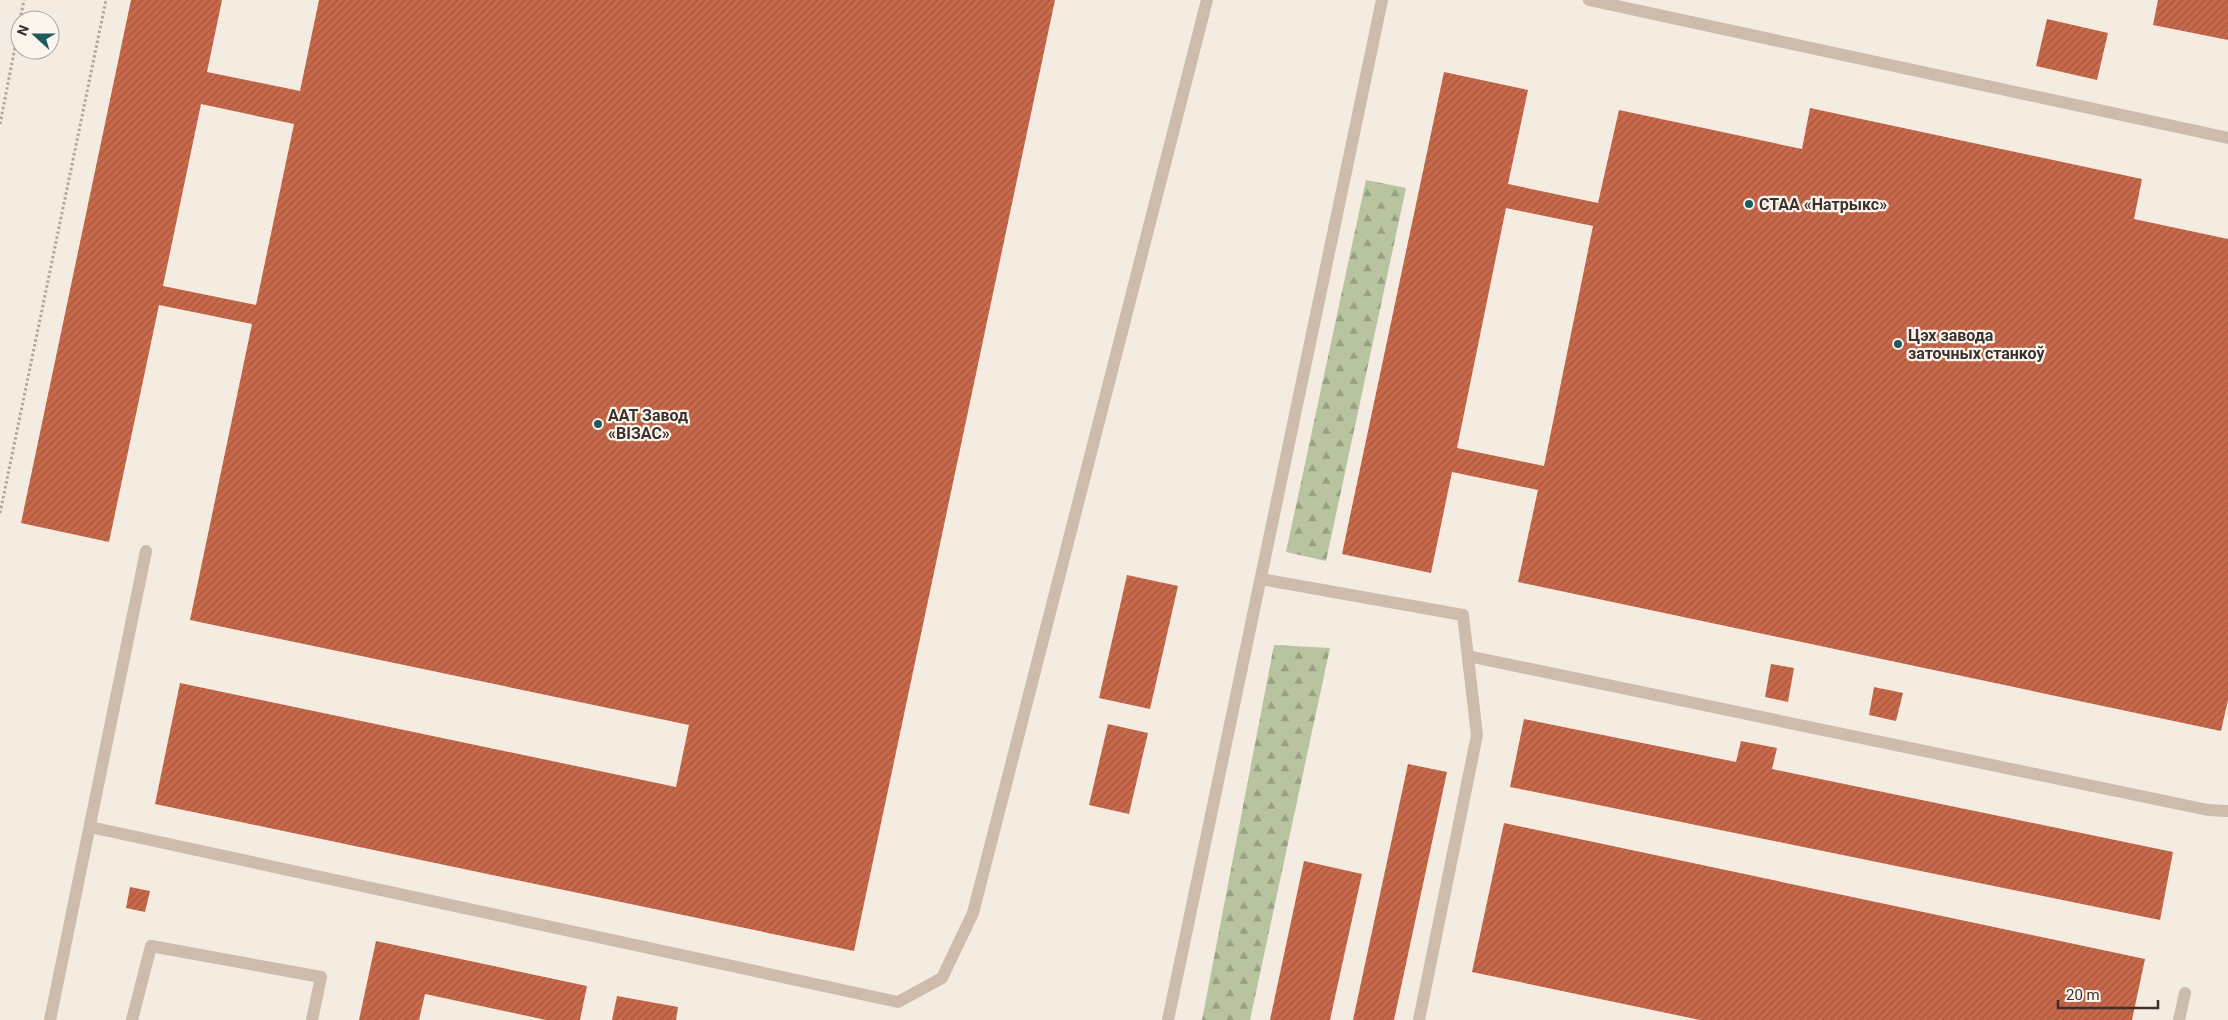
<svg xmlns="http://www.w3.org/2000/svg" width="2228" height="1020" font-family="Roboto,sans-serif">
  <defs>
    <pattern id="forest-firs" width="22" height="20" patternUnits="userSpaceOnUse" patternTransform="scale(1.25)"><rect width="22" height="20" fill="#b8c4a0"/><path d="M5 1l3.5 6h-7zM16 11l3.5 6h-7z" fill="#97a083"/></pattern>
    <pattern id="building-hatch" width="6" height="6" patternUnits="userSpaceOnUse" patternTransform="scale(1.25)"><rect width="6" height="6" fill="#c8694b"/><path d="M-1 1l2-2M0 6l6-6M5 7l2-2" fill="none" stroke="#a4573f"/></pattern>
  </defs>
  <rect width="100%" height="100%" fill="#f4ebe1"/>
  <g fill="url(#forest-firs)">
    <path d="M1366,180L1406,188L1326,561L1286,552Z"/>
    <path d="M1274,645L1330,648L1250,1020H1202Z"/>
  </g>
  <g fill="url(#building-hatch)" fill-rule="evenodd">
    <path d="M131,0H222L207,72L300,91L319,0H1055L854,951L155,804L180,683L676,787L689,725L190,620L252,324L159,305L109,542L21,523ZM201,104L294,124L256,305L163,286Z"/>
    <path d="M2158,0H2228V40L2153,25Z"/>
    <path d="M2047,19L2108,33L2097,80L2036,66Z"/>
    <path d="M1444,72L1528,90L1508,184L1598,203L1619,110L1802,149L1810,108L2142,179L2134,219L2228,239V700L2221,731L1518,582L1538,490L1452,472L1431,573L1342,554ZM1506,208L1593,226L1544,466L1457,448Z"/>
    <path d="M1127,575L1178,586L1150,709L1099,698Z"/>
    <path d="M1771,664L1794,668L1788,702L1765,697Z"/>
    <path d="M1874,687L1903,693L1896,721L1869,715Z"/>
    <path d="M1524,719L1736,762L1741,741L1777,748L1772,769L2173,852L2160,920L1510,787Z"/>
    <path d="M1108,724L1148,733L1129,814L1089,805Z"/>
    <path d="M1408,764L1447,772L1394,1020H1353Z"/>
    <path d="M1504,823L2145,959L2132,1020H1700L1472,972Z"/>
    <path d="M1304,861L1362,874L1330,1020H1270Z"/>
    <path d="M130,887L150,891L145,912L126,908Z"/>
    <path d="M376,941L587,986L580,1020H546L425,994L419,1020H359Z"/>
    <path d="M617,996L678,1007L676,1020H612Z"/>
  </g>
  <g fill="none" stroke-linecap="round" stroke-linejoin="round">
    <g stroke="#b9a596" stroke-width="3" stroke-dasharray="2.5 2.5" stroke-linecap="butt">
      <path d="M20,20L24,0"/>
      <path d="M0,124L20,22"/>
      <path d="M0,513L106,0"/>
    </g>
    <g stroke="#cdbbac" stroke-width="12">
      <path d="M1589,0L2228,138"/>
      <path d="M1261,579L1463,615L1477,735L1419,1020"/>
      <path d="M1468,656L2208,810L2228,811"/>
      <path d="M90,827L898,1002L942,978L973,913L1207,0"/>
      <path d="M50,1020L146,551"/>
      <path d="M132,1020L151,946L321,977L312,1020"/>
      <path d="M1168,1020L1382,0"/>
      <path d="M2179,1020L2185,993"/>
    </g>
  </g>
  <g fill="#1f5a5e" stroke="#fbf5ee" stroke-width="2">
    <circle cx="1749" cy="204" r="5"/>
    <circle cx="1898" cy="344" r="5"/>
    <circle cx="598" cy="424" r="5"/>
  </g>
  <g text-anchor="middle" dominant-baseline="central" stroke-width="4.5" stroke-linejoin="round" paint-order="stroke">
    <g font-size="16" font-weight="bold" fill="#3b302b" stroke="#fbf5ee" text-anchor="start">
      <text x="1759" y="204">СТАА «Натрыкс»</text>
      <text x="1908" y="335">Цэх завода<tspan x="1908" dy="18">заточных станкоў</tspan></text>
      <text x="608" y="415">ААТ Завод<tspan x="608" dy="18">«ВІЗАС»</tspan></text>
    </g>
  </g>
  <g transform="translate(35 35) rotate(291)"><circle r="24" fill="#fbf5ee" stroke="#aea6a0"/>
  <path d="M0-4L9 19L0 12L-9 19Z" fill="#1f5a5e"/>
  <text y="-8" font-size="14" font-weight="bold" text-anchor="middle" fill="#3b302b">N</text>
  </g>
  <path d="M2058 1000v8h100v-8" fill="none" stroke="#3b302b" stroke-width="2.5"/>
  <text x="2066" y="1000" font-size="15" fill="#3b302b" stroke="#fbf5ee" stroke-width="4" paint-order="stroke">20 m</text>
</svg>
